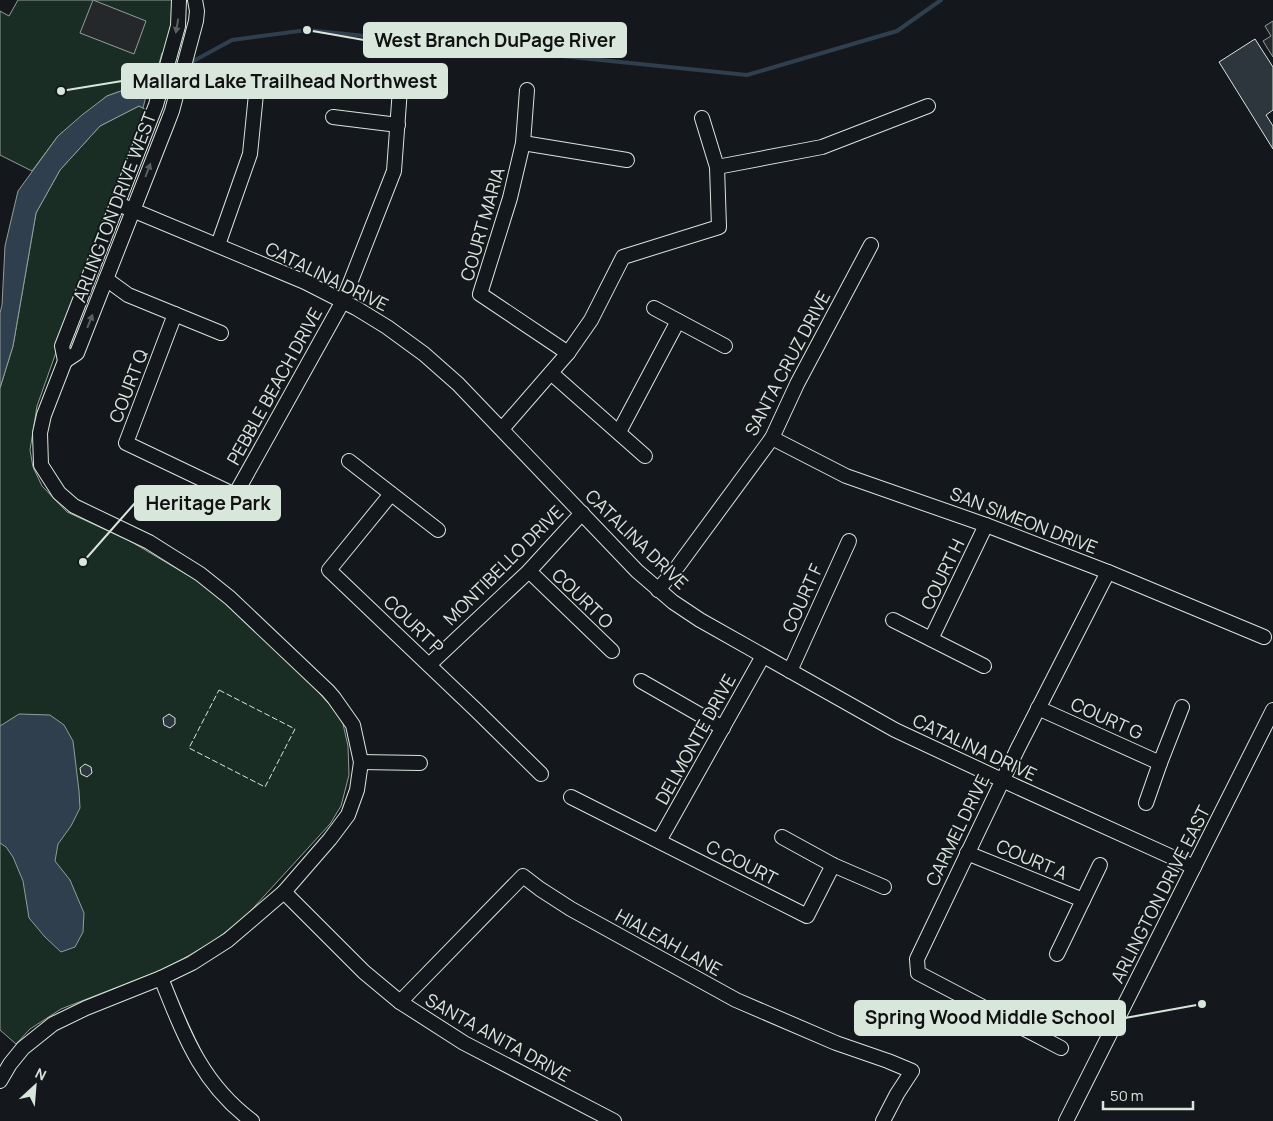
<svg xmlns="http://www.w3.org/2000/svg" width="1273" height="1121" font-family="Manrope,sans-serif">
  <rect width="100%" height="100%" fill="#14181c"/>
  <g fill="#1a2d24" stroke="#939e99">
    <path d="M18,0H173V21L166,54L162,53L155,78L154,65L147,67L135,86L107,96L58,136L32,171L0,155V11L9,16Z"/>
    <path d="M139,106L150,112L86,268L37,406L30,450L33,467L42,486L67,512L130,541L201,583L250,623L311,684L338,714L343,724L348,746L349,775L341,806L330,824L245,917L214,941L181,960L159,971L61,1009L30,1029L16,1044L0,1030V388L13,346L36,213L60,170L100,126Z"/>
  </g>
  <g fill="#24282b" stroke="#939e99">
    <path d="M93,0L146,21L134,54L80,33Z"/>
    <path d="M1273,21V57L1263,41L1271,36L1265,26Z"/>
  </g>
  <g fill="#2f3f4d" stroke="#939e99">
    <path d="M154,65L143,108L139,106L100,126L60,170L36,213L13,346L0,388V313L2,305L5,246L18,191L58,136L82,115L107,96L135,86L147,67Z"/>
    <path d="M19,714L50,715L64,725L73,741L79,791L80,808L71,826L58,844L55,861L70,880L84,913L83,932L75,947L61,952L45,937L29,918L23,881L13,857L6,847L0,843V726Z"/>
  </g>
  <g fill="none" stroke-linecap="round" stroke-linejoin="round">
    <g stroke="#2f3f4d" stroke-width="4">
      <path d="M188,64L232,40L307,30L747,75L897,31L941,0"/>
      <path d="M145,89L158,81"/>
    </g>
  </g>
  <g fill="#2c363c" stroke="#d8e6dc">
    <path d="M1255,39L1273,67V110L1266,115L1273,126V149L1219,62Z"/>
    <path d="M169,714L175,718V724L170,728L164,725L163,718Z"/>
    <path d="M85,764L91,767L92,773L87,777L81,774L80,768Z"/>
  </g>
  <g fill="none" stroke-linecap="round" stroke-linejoin="round">
    <defs>
      <g id="minor">
        <path d="M527,90L523,143L510,198L480,294L568,353"/>
        <path d="M333,117L398,125"/>
        <path d="M523,143L627,160"/>
        <path d="M717,167L822,147L928,106"/>
        <path d="M118,204L305,282L356,308L387,327L424,354L458,384L637,571L673,602L700,620L895,730L1002,780L1194,867"/>
        <path d="M218,245L250,154L258,74"/>
        <path d="M106,279L128,295L221,333"/>
        <path d="M654,308L725,346"/>
        <path d="M175,314L126,443L235,495L343,301L394,171L401,75"/>
        <path d="M65,361L77,353L167,124L172,111L196,21L197,11L195,0"/>
        <path d="M551,373L645,456"/>
        <path d="M502,429L568,353L591,320L623,257L719,227L717,167L702,118"/>
        <path d="M619,432L678,321"/>
        <path d="M772,438L846,476L986,525L1108,572L1264,637"/>
        <path d="M349,461L438,530"/>
        <path d="M391,494L329,570L477,711L541,774"/>
        <path d="M529,571L612,651"/>
        <path d="M658,590L678,566L772,438L797,384L871,245"/>
        <path d="M893,620L984,666"/>
        <path d="M931,639L986,525"/>
        <path d="M429,665L529,571L582,513"/>
        <path d="M790,671L849,541"/>
        <path d="M641,681L723,728"/>
        <path d="M1038,708L1160,763"/>
        <path d="M361,762L420,763"/>
        <path d="M571,797L807,916L833,865"/>
        <path d="M1146,803L1160,763L1182,707"/>
        <path d="M782,837L833,865L884,887"/>
        <path d="M659,841L763,656"/>
        <path d="M967,853L1083,900"/>
        <path d="M284,892L364,972L400,1002L464,1043L614,1121"/>
        <path d="M1057,954L1100,865"/>
        <path d="M161,978C184,1035 201,1083 252,1121"/>
        <path d="M400,1002L523,876L540,889L571,909L736,1000L836,1043L888,1061L912,1071L897,1094L883,1121"/>
        <path d="M1061,1048L918,973L917,959L1018,748L1108,572"/>
        <path d="M0,1081L10,1064L23,1048L53,1024L86,1008L161,978L192,963L228,940L284,892L330,839L348,815L357,790L361,762L353,725L334,698L328,691L230,598L200,574L168,554L149,542L74,506L59,493L41,465L40,433L44,415L65,361L62,346L156,105L178,26L179,0"/>
        <path d="M1066,1121L1273,710"/>
      </g>
    </defs>
    <use href="#minor" stroke="#d8e6dc" stroke-width="16"/>
    <use href="#minor" stroke="#14181c" stroke-width="14"/>
    <path stroke="#d8e6dc" stroke-width="1" stroke-dasharray="6 2.5" stroke-linecap="butt" d="M219,690L295,729L265,787L189,748Z"/>
  </g>
  <defs><path id="oneway-solid" d="M-6-.8H1V-3.2L6.5 0L1 3.2V.8H-6Z" transform="scale(1.25)"/></defs>
  <g fill="#59605f">
    <use href="#oneway-solid" transform="translate(177 26) rotate(100)"/>
    <use href="#oneway-solid" transform="translate(148 170) rotate(-69)"/>
    <use href="#oneway-solid" transform="translate(90 321) rotate(-68)"/>
  </g>
  <g text-anchor="middle" dominant-baseline="central" stroke-width="4" stroke-linejoin="round" paint-order="stroke">
    <g font-size="18" fill="#d8e6dc" stroke="#14181c">
      <text transform="translate(114 207) rotate(-69)">ARLINGTON DRIVE WEST</text>
      <text transform="translate(482 224) rotate(-74)">COURT MARIA</text>
      <text transform="translate(327 276) rotate(26)">CATALINA DRIVE</text>
      <text transform="translate(787 363) rotate(-62)">SANTA CRUZ DRIVE</text>
      <text transform="translate(128 386) rotate(-69)">COURT Q</text>
      <text transform="translate(274 386) rotate(-61)">PEBBLE BEACH DRIVE</text>
      <text transform="translate(1024 520) rotate(21)">SAN SIMEON DRIVE</text>
      <text transform="translate(637 539) rotate(44)">CATALINA DRIVE</text>
      <text transform="translate(503 565) rotate(-45)">MONTIBELLO DRIVE</text>
      <text transform="translate(942 574) rotate(-64)">COURT H</text>
      <text transform="translate(583 598) rotate(44)">COURT O</text>
      <text transform="translate(802 598) rotate(-66)">COURT F</text>
      <text transform="translate(414 624) rotate(44)">COURT P</text>
      <text transform="translate(1107 718) rotate(24)">COURT G</text>
      <text transform="translate(695 739) rotate(-61)">DELMONTE DRIVE</text>
      <text transform="translate(975 747) rotate(25)">CATALINA DRIVE</text>
      <text transform="translate(957 830) rotate(-64)">CARMEL DRIVE</text>
      <text transform="translate(1032 859) rotate(23)">COURT A</text>
      <text transform="translate(742 862) rotate(27)">C COURT</text>
      <text transform="translate(1160 894) rotate(-63)">ARLINGTON DRIVE EAST</text>
      <text transform="translate(669 942) rotate(29)">HIALEAH LANE</text>
      <text transform="translate(498 1037) rotate(29)">SANTA ANITA DRIVE</text>
    </g>
  </g>
  <path fill="none" stroke="#d8e6dc" stroke-width="2" d="M307 30L364 40M61 91L122 81M83 562L135 503M1202 1004L1125 1018"/>
  <g fill="#d8e6dc" stroke="#14181c" stroke-width="2">
    <circle cx="307" cy="30" r="5"/>
    <circle cx="61" cy="91" r="5"/>
    <circle cx="83" cy="562" r="5"/>
    <circle cx="1202" cy="1004" r="5"/>
  </g>
  <g fill="#d8e6dc" stroke="#d8e6dc" stroke-width="2">
    <rect x="364" y="23" width="262" height="34" rx="5"/>
    <rect x="122" y="64" width="325" height="34" rx="5"/>
    <rect x="135" y="486" width="145" height="34" rx="5"/>
    <rect x="855" y="1001" width="270" height="34" rx="5"/>
  </g>
  <g font-size="19" text-anchor="middle" font-weight="bold" fill="#111">
    <text x="495" y="47">West Branch DuPage River</text>
    <text x="285" y="88">Mallard Lake Trailhead Northwest</text>
    <text x="208" y="510">Heritage Park</text>
    <text x="990" y="1024">Spring Wood Middle School</text>
  </g>
  <g transform="translate(35 1086) rotate(26)" stroke="#14181c" stroke-width="4" paint-order="stroke">
  <path d="M0-4L9 19L0 12L-9 19Z" fill="#d8e6dc"/>
  <text y="-8" font-size="14" font-weight="bold" text-anchor="middle" fill="#d8e6dc">N</text>
  </g>
  <path d="M1103 1101v8h90v-8" fill="none" stroke="#d8e6dc" stroke-width="2.5"/>
  <text x="1110" y="1101" font-size="15" fill="#d8e6dc" stroke="#14181c" stroke-width="4" paint-order="stroke">50 m</text>
</svg>
